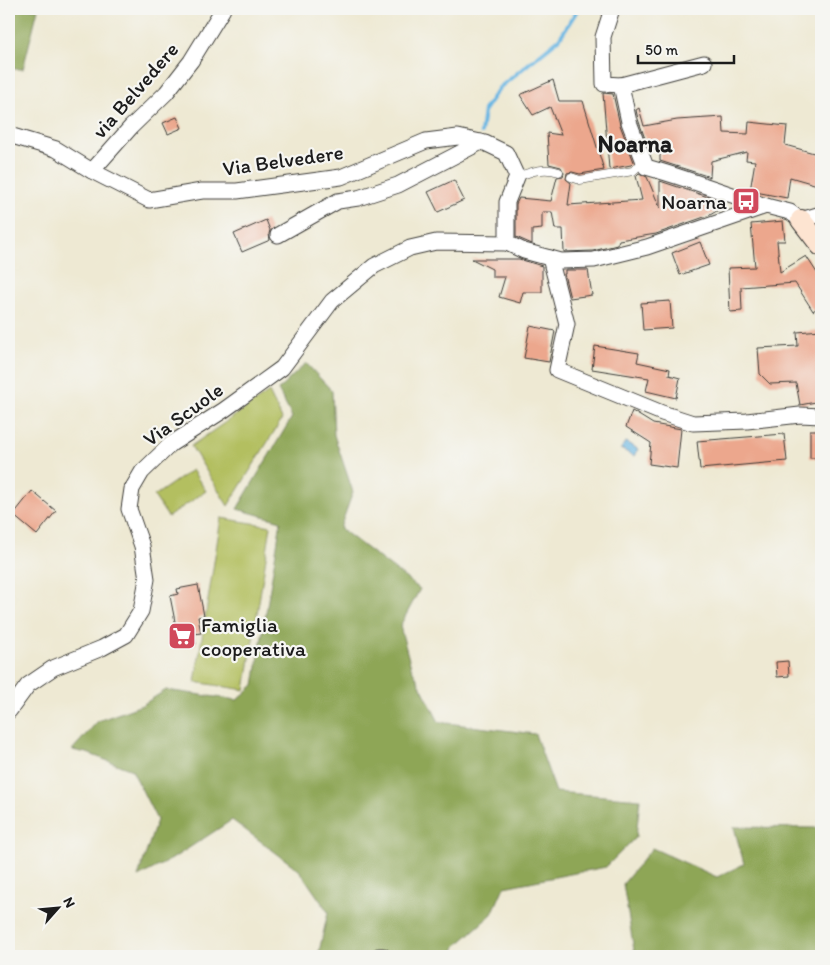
<svg xmlns="http://www.w3.org/2000/svg" width="830" height="965" font-family="Itim,sans-serif">
  <rect width="100%" height="100%" fill="#f6f6f2"/>
  <filter id="ink" filterUnits="userSpaceOnUse"><feTurbulence type="fractalNoise" baseFrequency=".02" numOctaves="2"/><feDisplacementMap in="SourceGraphic" scale="10" xChannelSelector="R" yChannelSelector="G"/><feConvolveMatrix kernelMatrix="1 2 1 2 8 2 1 2 1" color-interpolation-filters="sRGB"/></filter>
  <filter id="wash" filterUnits="userSpaceOnUse"><feTurbulence type="fractalNoise" baseFrequency=".0096" numOctaves="4" result="noise"/><feDisplacementMap in="SourceGraphic" scale="20" xChannelSelector="R" yChannelSelector="G"/><feGaussianBlur stdDeviation="1.12" result="paint"/><feColorMatrix in="noise" values="0 0 0 0 0 0 0 0 0 0 0 0 0 0 0 0 0 1.4 0 .05"/><feComposite in="paint" operator="in"/></filter>
  <g filter="url(#wash)">
    <rect width="100%" height="100%" fill="#eee9d3"/>
    <g fill="#b3bf61" stroke="#686e3e">
      <path d="M269,392L282,419L228,506L191,446Z"/>
      <path d="M192,470L206,491L168,517L154,496Z"/>
      <path d="M221,518L271,526L245,690L195,682Z"/>
    </g>
    <g fill="#8ea657" stroke="#55613a">
      <path d="M9,9H38L23,69H9Z"/>
      <path d="M306,363L332,391L334,435L353,492L340,528L420,589L400,626L411,667L439,722L535,734L556,792L640,799L636,837L606,867L504,887L492,914L456,946L452,956H318L328,912L299,870L232,820L172,859L138,877L157,820L132,770L87,753L72,750L98,721L142,705L166,690L237,700L254,685L281,521L237,509L292,417L278,390Z"/>
      <path d="M734,827L821,828V956H635L623,884L652,848L717,877L744,864Z"/>
    </g>
    <path fill="#6ab7e3" stroke="#436a80" d="M625,442L638,449L634,456L621,449Z"/>
    <g fill="none" stroke-linecap="round" stroke-linejoin="round">
      <path stroke="#6ab7e3" stroke-width="4" d="M481,133L484,110L499,88L559,39L578,9"/>
    </g>
    <g id="blocks">
      <g fill="#eca78d">
        <path d="M553,80L559,101H583L604,170L580,174L572,172L567,173L566,179L571,183L568,205L642,200L636,176L639,173L647,177L660,208V181L720,201V209L710,215L656,234L619,240L617,245L593,251L564,252L563,229H555L552,212H542V229L532,230V244L516,237V204L519,198L551,201L557,177L563,176L564,173L561,167L549,164L547,133L561,135L550,107L533,115L520,95Z"/>
        <path d="M603,93L613,94L620,125L634,162L631,165L609,169Z"/>
        <path d="M639,108L644,126L677,120L723,117L724,133L748,134L749,122L787,126L785,145L821,155V186L790,177L787,198L750,191L755,161L746,160L747,152L711,161L710,177L660,161V144L648,147L638,119L636,110Z"/>
        <path d="M177,117L182,128L168,134L163,123Z"/>
        <path d="M454,180L464,200L438,212L428,192Z"/>
        <path d="M266,220L270,230L269,234L270,240L242,252L234,234Z"/>
        <path d="M783,221L785,241H777L780,272L806,256L821,279V305L813,311L795,283L741,287L742,311L730,312L728,268L755,267L751,224Z"/>
        <path d="M700,242L709,265L680,275L672,253Z"/>
        <path d="M472,259H519L542,266V292H523L520,303L499,297L505,277H492V269Z"/>
        <path d="M565,270H588L592,295L570,298L564,274H565Z"/>
        <path d="M670,301L672,328L643,330L641,303Z"/>
        <path d="M530,326L555,331L549,362L524,358Z"/>
        <path d="M821,330V360H819L821,373V401L800,405L796,383L770,384L760,374L758,348L798,346L797,332Z"/>
        <path d="M595,346L639,353L637,362L670,369L669,375L680,378L676,398L646,391L649,378L592,369Z"/>
        <path d="M632,411L653,424L681,429L677,468L649,464L651,443L626,427Z"/>
        <rect x="810" y="430" width="11" height="28"/>
        <path d="M784,434L787,461L700,469L697,441Z"/>
        <path d="M32,491L56,511L37,535L13,515Z"/>
        <path d="M198,585L204,616L198,617L201,633L194,634L196,644L180,647L170,596L178,594L177,589Z"/>
        <path d="M788,661L789,676L777,677L776,662Z"/>
      </g>
    </g>
  </g>
  <g filter="url(#ink)">
    <use href="#blocks" fill-opacity="0" stroke="#3c3b37" stroke-width="1"/>
    <g fill="none" stroke-linecap="round" stroke-linejoin="round">
      <defs>
        <g id="lane">
          <path d="M517,177C532,171 544,167 559,172"/>
          <path d="M571,177L580,180L633,171L644,161"/>
        </g>
        <g id="street">
          <path d="M612,9L603,37L604,84L621,85"/>
          <path d="M704,63L621,85L629,122L646,167C687,178 726,194 766,206"/>
          <path d="M9,135L56,149L92,171L149,200L202,191H237L341,177L426,141L458,137L485,143L506,153L517,177L507,202V243"/>
          <path d="M92,171L131,127L166,93L191,61L223,9"/>
          <path d="M278,235L338,201L358,198L398,185L481,142"/>
          <path d="M550,258L567,324L557,370L662,413L693,423L747,421L800,415L821,416"/>
          <path d="M9,711L28,685L53,668L102,648L126,635L141,611L147,579L142,546L129,509L132,489L142,472L171,444L224,410L282,368L332,301L374,266L410,248L436,242L507,243L524,251L561,261L594,260L647,247L766,206L790,212L801,220L821,214"/>
          <path d="M379,956H383"/>
        </g>
        <path id="secondary" d="M801,220L821,246"/>
      </defs>
      <use href="#lane" stroke="#3c3b37" stroke-width="9"/>
      <use href="#street" stroke="#3c3b37" stroke-width="17"/>
      <use href="#secondary" stroke="#3c3b37" stroke-width="22"/>
      <use href="#lane" stroke="#fff" stroke-width="8"/>
      <use href="#street" stroke="#fff" stroke-width="15"/>
      <use href="#secondary" stroke="#fde4d1" stroke-width="20"/>
    </g>
  </g>
  <defs>
    <symbol id="bus-square" viewBox="-11 -11 22 22"><rect x="-9" y="-9" width="18" height="18" rx="4" fill="#d1495b" stroke="#f6f6f2"/><path d="M-5-6H5V4H4V6H2V4H-2V6H-4V4H-5ZM-3.5-4V0h7V-4ZM-3.5 1.2v1.5H-2V1.2ZM2 1.2v1.5H3.5V1.2Z" fill="#fff"/></symbol>
    <symbol id="supermarket-square" viewBox="-11 -11 22 22"><rect x="-9" y="-9" width="18" height="18" rx="4" fill="#d1495b" stroke="#f6f6f2"/><path d="M-6-5.5h2.5l.6 2H6L4.5 2H-2.5L-4.4-4H-6ZM-1.5 3.2a1.3 1.3 0 1 0 .1 0ZM3 3.2a1.3 1.3 0 1 0 .1 0Z" fill="#fff"/></symbol>
  </defs>
  <g fill-rule="evenodd">
    <use href="#bus-square" x="730" y="185" width="32" height="32"/>
    <use href="#supermarket-square" x="166" y="620" width="32" height="32"/>
  </g>
  <g text-anchor="middle" dominant-baseline="central" stroke-width="4.5" stroke-linejoin="round" paint-order="stroke">
    <g font-size="21" fill="#1c1c1c" stroke="#f6f6f2">
      <text transform="translate(135 90) rotate(-49)">via Belvedere</text>
      <text transform="translate(283 160) rotate(-8)">Via Belvedere</text>
      <text transform="translate(183 414) rotate(-36)">Via Scuole</text>
    </g>
    <g font-size="21" fill="#1c1c1c" stroke="#f6f6f2" text-anchor="end">
      <text x="727" y="201">Noarna</text>
      <text x="201" y="624" text-anchor="start">Famiglia<tspan x="201" dy="24">cooperativa</tspan></text>
    </g>
    <g font-size="24" font-weight="bold" fill="#1c1c1c" stroke="#f6f6f2">
      <text x="635" y="143">Noarna</text>
    </g>
  </g>
  <rect width="830" height="965" fill="none" stroke="#f6f6f2" stroke-width="30"/>
  <g transform="translate(58 908) rotate(63)" stroke="#f6f6f2" stroke-width="4" paint-order="stroke">
  <path d="M0-4L9 19L0 12L-9 19Z" fill="#1c1c1c"/>
  <text y="-8" font-size="14" font-weight="bold" text-anchor="middle" fill="#1c1c1c">N</text>
  </g>
  <path d="M638 55v8h96v-8" fill="none" stroke="#1c1c1c" stroke-width="2.5"/>
  <text x="645" y="55" font-size="15" fill="#1c1c1c" stroke="#f6f6f2" stroke-width="4" paint-order="stroke">50 m</text>
</svg>
